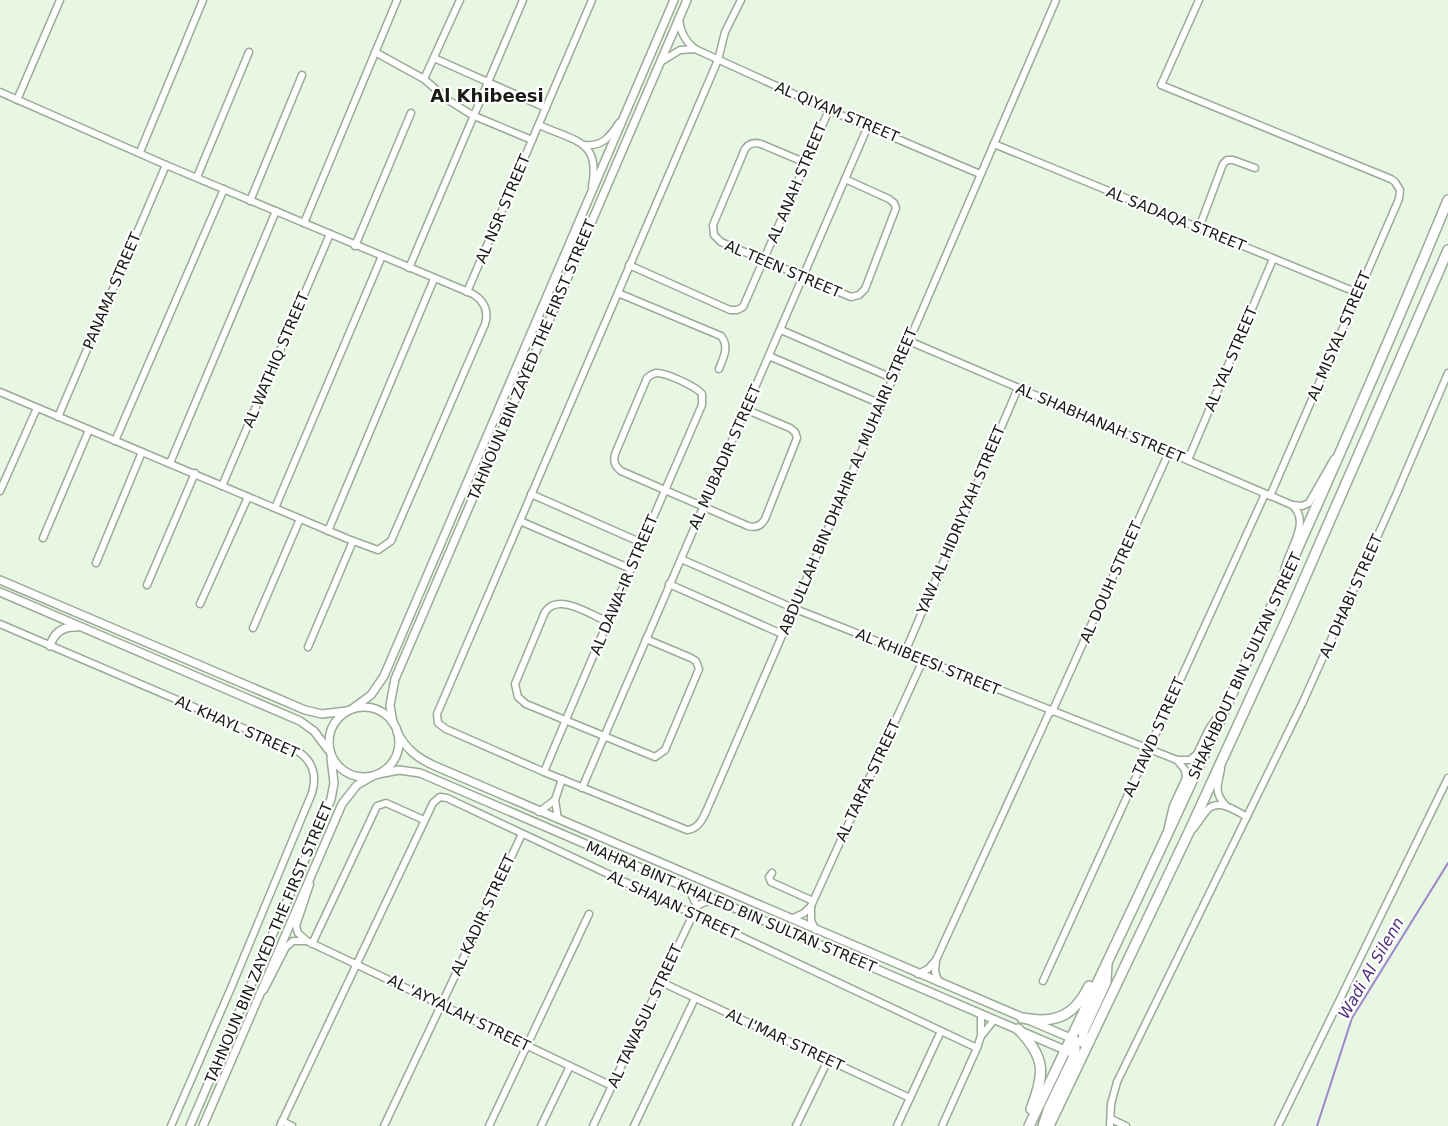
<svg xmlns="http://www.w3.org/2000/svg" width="1448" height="1126" font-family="'DejaVu Sans',sans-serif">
  <rect width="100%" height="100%" fill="#e7f7e3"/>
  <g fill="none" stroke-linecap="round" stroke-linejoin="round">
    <path stroke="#9e86c9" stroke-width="2" d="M1317,1126L1352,1018L1448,863"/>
    <defs>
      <g id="minor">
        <path d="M741,0L725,32L718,60L437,714L438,723L446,729L544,772L687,830C702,829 706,810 712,798L1056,0"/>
        <path d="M1199,0L1161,85L1391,179L1395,182L1400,190L1399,199L1270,496"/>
        <path d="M679,19C680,32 685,41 695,49L829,110L980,174"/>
        <path d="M375,52L424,79L448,100L472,115L532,140"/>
        <path d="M434,58L546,108"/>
        <path d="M662,61L680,50L695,49"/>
        <path d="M424,79L460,0"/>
        <path d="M0,92L166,165L473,294C484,301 489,311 485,324L391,541L378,550L348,539L0,392"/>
        <path d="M17,100L60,0"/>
        <path d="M539,125C574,141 601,140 592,186"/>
        <path d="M994,144L1358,293"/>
        <path d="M584,145C602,147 610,137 619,123"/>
        <path d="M140,152L203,0"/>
        <path d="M806,163L761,144C754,142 749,143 745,149L713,225L714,235L721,242L851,297L859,295L865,289L896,208L894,203L889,199L845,179"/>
        <path d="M197,177L249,52"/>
        <path d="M250,201L302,75"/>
        <path d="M304,223L397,0"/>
        <path d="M1199,228L1223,164L1227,160H1233L1255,168"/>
        <path d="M355,246L411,113"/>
        <path d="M629,265L730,310H737L743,307L829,110"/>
        <path d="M409,268L523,0"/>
        <path d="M467,292L592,0"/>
        <path d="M618,293L721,336C730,347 723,358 719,369"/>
        <path d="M781,330L892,378"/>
        <path d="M909,341L1292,505C1312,522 1288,550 1284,571"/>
        <path d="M769,356L881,404"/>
        <path d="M58,417L166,165"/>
        <path d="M115,441L224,189"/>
        <path d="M1188,460L1273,259"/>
        <path d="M170,463L276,211"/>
        <path d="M222,486L330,234"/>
        <path d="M0,491L37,408"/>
        <path d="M531,494L642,543"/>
        <path d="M1292,505L1302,506L1309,503L1334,459"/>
        <path d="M275,508L382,256"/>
        <path d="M520,521L631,569"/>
        <path d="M328,531L434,279"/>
        <path d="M43,538L89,430"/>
        <path d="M681,559L793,608L1177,760H1190L1197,754L1209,729L1222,710"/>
        <path d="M96,563L142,452"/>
        <path d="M669,584L782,634"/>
        <path d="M147,585L195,473"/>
        <path d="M200,604L248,497"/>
        <path d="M608,622C591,615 558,592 545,612L515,684L518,697L526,704L655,757L665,750L699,669L696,661L691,658L646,639"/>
        <path d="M0,624L299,752C313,762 317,776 312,793L231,988L171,1126"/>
        <path d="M253,628L300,519"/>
        <path d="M308,647L353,541"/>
        <path d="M905,652L1018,388"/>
        <path d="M1052,712L1169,452"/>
        <path d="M1221,769C1218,786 1213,791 1226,806"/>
        <path d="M544,772C595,649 649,528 702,405V394C697,387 665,372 656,373C651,374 650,376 647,378L615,454C613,462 615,466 621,471L748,526C755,528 761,526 765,519L797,438L795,432L790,428L745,409"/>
        <path d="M582,788L868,126"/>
        <path d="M539,812L555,800"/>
        <path d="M558,819L555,800L562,779"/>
        <path d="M1168,827L1173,806L1186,778L1185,770L1177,760"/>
        <path d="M1193,829C1198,823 1202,816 1207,810C1219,798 1236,811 1247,817"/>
        <path d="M772,873L769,877L771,882L813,901"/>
        <path d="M310,884L296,926L298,933L307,941L612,1086"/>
        <path d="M688,888L697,906"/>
        <path d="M811,906V921L816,930"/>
        <path d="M791,919L804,913L811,906L923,660"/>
        <path d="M312,944L377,806L386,803L424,820"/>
        <path d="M936,961L935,972L939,982"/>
        <path d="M918,974L928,969L936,960L1050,711"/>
        <path d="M1043,981L1265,494"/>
        <path d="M661,982L910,1098"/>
        <path d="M264,990L286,947L293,941H306"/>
        <path d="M982,1035L994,1020"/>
        <path d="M1111,1119L1126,1126"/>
        <path d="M282,1121L292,1126"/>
        <path d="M280,1126L433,803L440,797L447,798L977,1048"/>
        <path d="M384,1126L522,834"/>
        <path d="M489,1126L589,914"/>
        <path d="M541,1126L570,1066"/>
        <path d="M593,1126L697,906L705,902L719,901"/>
        <path d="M634,1126L695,998"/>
        <path d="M796,1126L828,1060"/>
        <path d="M897,1126L941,1031"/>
        <path d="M942,1126L977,1048L981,1036V1014"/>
        <path d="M1110,1126L1111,1104L1117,1082L1302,704L1396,495L1448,373"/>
        <path d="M1278,1126L1448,778"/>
      </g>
      <g id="tertiary">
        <path d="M0,580L305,710L322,714L347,711"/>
        <path d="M0,592L300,721L314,731L330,752"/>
        <path d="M50,646C54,632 63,626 77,627"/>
        <circle cx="364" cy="742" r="35"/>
        <path d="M352,709L371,695L384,676L674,0"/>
        <path d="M393,723L390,705L395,679L687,0"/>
        <path d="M397,732C406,749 417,758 435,766L1087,1045"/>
        <path d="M378,774L399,770L420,773L1079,1056"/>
        <path d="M190,1126L331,799L334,783L331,758"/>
        <path d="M203,1126L342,804L357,785L371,777"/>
      </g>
      <g id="primary">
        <path d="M1022,1018C1054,1024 1074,1017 1089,986"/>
        <path d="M1018,1029C1046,1058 1045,1073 1031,1109"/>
        <path d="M1089,1042L1084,1039L1083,1032L1106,982L1107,963"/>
        <path d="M1029,1126C1176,821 1318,513 1448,200"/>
        <path d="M1043,1126L1049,1108L1075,1054V1047L1071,1039"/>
        <path d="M1049,1126L1188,834L1289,614L1448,250"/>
      </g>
    </defs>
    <use href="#minor" stroke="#9baa97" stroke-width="9"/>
    <use href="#tertiary" stroke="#9baa97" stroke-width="10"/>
    <use href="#primary" stroke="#9baa97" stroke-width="12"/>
    <use href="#minor" stroke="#fff" stroke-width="6"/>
    <use href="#tertiary" stroke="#fff" stroke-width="7"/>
    <use href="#primary" stroke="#fff" stroke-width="9"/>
  </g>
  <g text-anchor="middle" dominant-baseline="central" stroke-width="4.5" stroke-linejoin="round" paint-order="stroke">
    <g font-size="15" fill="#171c15" stroke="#fff">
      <text transform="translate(837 112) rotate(23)">AL QIYAM STREET</text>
      <text transform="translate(797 183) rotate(-67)">AL ANAH STREET</text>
      <text transform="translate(503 209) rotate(-67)">AL NSR STREET</text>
      <text transform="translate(1176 219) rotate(22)">AL SADAQA STREET</text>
      <text transform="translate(783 269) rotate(23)">AL TEEN STREET</text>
      <text transform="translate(112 291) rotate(-67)">PANAMA STREET</text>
      <text transform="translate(1339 336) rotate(-67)">AL MISYAL STREET</text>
      <text transform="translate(1231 359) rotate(-67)">AL YAL STREET</text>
      <text transform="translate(276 360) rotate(-67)">AL WATHIQ STREET</text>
      <text transform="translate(532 360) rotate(-67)">TAHNOUN BIN ZAYED THE FIRST STREET</text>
      <text transform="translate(1100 423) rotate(23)">AL SHABHANAH STREET</text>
      <text transform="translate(725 457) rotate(-66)">AL MUBADIR STREET</text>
      <text transform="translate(848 481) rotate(-67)">ABDULLAH BIN DHAHIR AL MUHAIRI STREET</text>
      <text transform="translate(961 520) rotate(-67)">YAW AL HIDRIYYAH STREET</text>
      <text transform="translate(1111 582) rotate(-66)">AL DOUH STREET</text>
      <text transform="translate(624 585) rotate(-67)">AL DAWA-IR STREET</text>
      <text transform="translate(1351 596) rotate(-66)">AL DHABI STREET</text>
      <text transform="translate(928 662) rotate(22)">AL KHIBEESI STREET</text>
      <text transform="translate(1245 666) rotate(-65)">SHAKHBOUT BIN SULTAN STREET</text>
      <text transform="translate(237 727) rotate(24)">AL KHAYL STREET</text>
      <text transform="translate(1154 737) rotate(-66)">AL TAWD STREET</text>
      <text transform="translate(868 781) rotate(-65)">AL TARFA STREET</text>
      <text transform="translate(673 905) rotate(25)">AL SHAJAN STREET</text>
      <text transform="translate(731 907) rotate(23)">MAHRA BINT KHALED BIN SULTAN STREET</text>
      <text transform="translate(483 915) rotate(-65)">AL KADIR STREET</text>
      <text transform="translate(269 943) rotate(-67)">TAHNOUN BIN ZAYED THE FIRST STREET</text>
      <text transform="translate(459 1013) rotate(26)">AL 'AYYALAH STREET</text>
      <text transform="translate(645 1016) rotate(-65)">AL TAWASUL STREET</text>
      <text transform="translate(785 1040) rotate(25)">AL I'MAR STREET</text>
    </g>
    <g font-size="16" font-style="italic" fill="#512f7f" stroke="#fff">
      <text transform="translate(1371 968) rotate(-60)">Wadi Al Silenn</text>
    </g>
    <g font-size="18" font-weight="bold" fill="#171c15" stroke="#fff">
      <text x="487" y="95">Al Khibeesi</text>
    </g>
  </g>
</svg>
